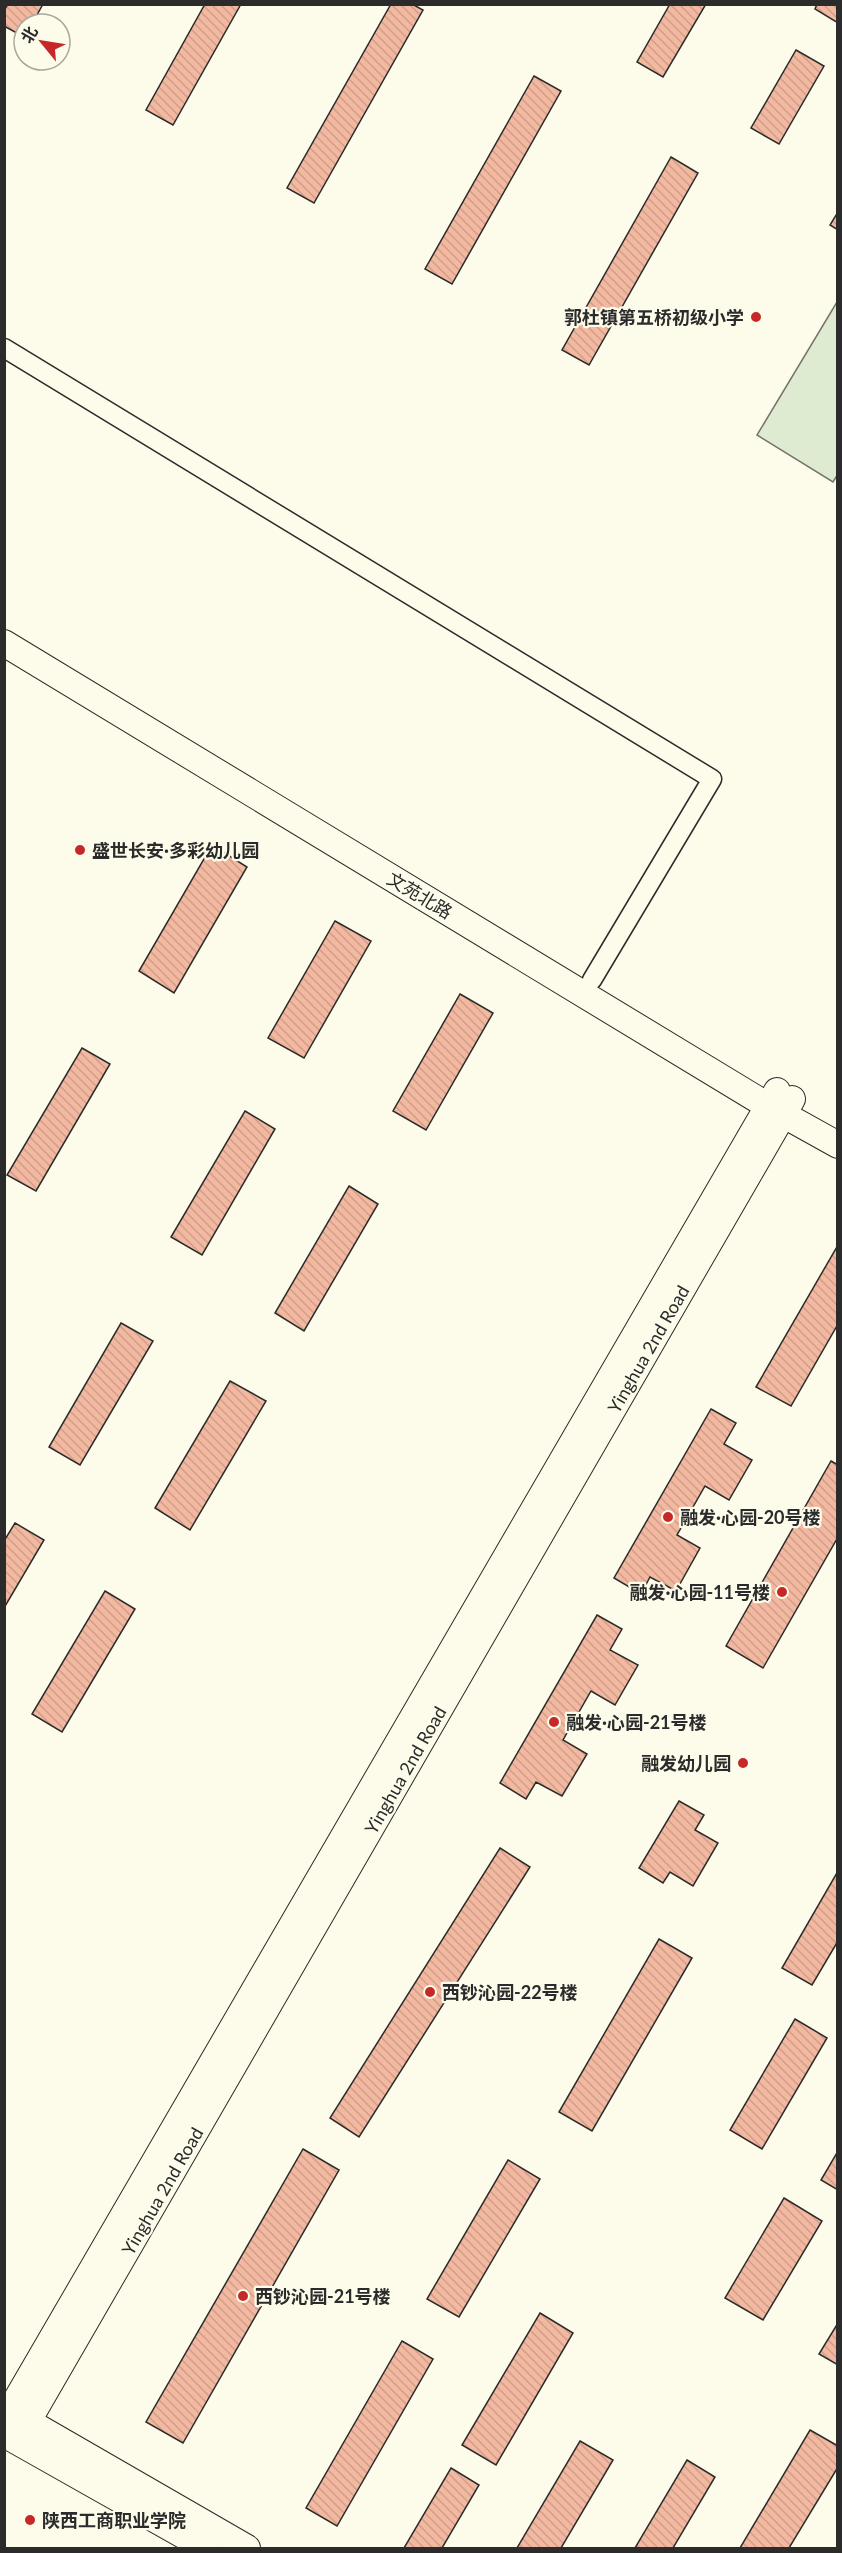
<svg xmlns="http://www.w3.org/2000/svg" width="842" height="2553" font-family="Lato,'Noto Sans SC',sans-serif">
  <defs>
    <pattern id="building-back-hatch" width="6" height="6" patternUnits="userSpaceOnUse" patternTransform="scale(1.5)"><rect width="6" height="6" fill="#f2b8a0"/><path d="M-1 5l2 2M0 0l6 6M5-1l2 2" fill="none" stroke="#d09e8a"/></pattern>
  </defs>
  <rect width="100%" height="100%" fill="#fdfbea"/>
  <path fill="#deebd1" stroke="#74746e" stroke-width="1.5" d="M837,302L838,474L833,482L757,435Z"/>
  <g fill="url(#building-back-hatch)" stroke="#2b2b2b" stroke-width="1.5">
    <path d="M8,4H43L32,24H24V37L4,26V11Z"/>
    <path d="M205,4H241L173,125L146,110Z"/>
    <path d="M391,4H412L423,10L314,203L287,188Z"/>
    <path d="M670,4H706L663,77L637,62Z"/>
    <path d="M817,4H838V23L815,9Z"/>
    <path d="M796,50L824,66L779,144L751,128Z"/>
    <path d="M534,76L561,91L452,284L425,269Z"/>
    <path d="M671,157L698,173L589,365L562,350Z"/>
    <path d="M838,212V230L830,225Z"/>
    <path d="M212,845L247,867L174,993L139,971Z"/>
    <path d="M335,921L371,941L304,1058L268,1038Z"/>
    <path d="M460,994L493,1013L426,1130L393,1111Z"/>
    <path d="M82,1048L110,1064L36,1191L7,1175Z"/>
    <path d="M245,1111L275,1129L202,1255L171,1237Z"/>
    <path d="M349,1186L378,1204L304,1331L275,1313Z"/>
    <path d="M838,1245V1324L791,1406L756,1387Z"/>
    <path d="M121,1323L153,1341L80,1465L49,1447Z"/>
    <path d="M230,1381L266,1401L190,1530L155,1508Z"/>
    <path d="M711,1409L736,1423L724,1444L752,1460L729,1500L705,1486L677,1535L700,1548L676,1591L650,1577L641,1594L614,1578Z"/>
    <path d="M831,1461L838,1465V1537L763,1668L726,1646Z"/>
    <path d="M15,1523L44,1540L4,1608V1541Z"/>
    <path d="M105,1591L135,1609L62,1732L32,1714Z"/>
    <path d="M597,1615L622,1629L610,1650L638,1665L615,1705L591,1691L563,1740L587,1754L562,1796L536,1782L526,1799L500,1783Z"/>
    <path d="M679,1801L704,1815L695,1830L718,1843L693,1886L670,1872L663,1883L639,1868Z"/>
    <path d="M500,1848L530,1867L359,2137L330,2118Z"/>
    <path d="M838,1871V1941L812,1985L782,1968Z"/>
    <path d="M659,1939L692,1958L592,2131L559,2112Z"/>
    <path d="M795,2019L827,2038L762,2149L730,2130Z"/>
    <path d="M303,2149L339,2170L183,2443L146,2422Z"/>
    <path d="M838,2151V2190L821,2180Z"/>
    <path d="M508,2160L540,2179L459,2317L427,2299Z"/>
    <path d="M784,2198L822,2221L763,2320L725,2298Z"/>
    <path d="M540,2313L573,2333L496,2465L462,2445Z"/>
    <path d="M838,2323V2365L819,2354Z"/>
    <path d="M402,2341L433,2359L337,2526L306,2508Z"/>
    <path d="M810,2430L838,2446V2467L789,2548H740Z"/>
    <path d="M580,2441L613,2460L561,2548H517Z"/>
    <path d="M687,2460L715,2477L673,2548H635Z"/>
    <path d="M451,2468L479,2485L442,2548H404Z"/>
  </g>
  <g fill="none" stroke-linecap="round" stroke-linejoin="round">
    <defs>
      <path id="street" d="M4,348L712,779L592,980"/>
      <g id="secondary">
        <path d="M4,643L768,1106L838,1145"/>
        <path d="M13,2413L247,2548"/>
        <path d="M4,2421L777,1091"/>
        <path d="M4,2434L206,2548"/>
        <path d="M17,2440L792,1099"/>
      </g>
    </defs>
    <use href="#street" stroke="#2b2b2b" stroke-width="21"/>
    <use href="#secondary" stroke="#2b2b2b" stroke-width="28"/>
    <use href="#street" stroke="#fdfbea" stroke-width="18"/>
    <use href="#secondary" stroke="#fdfbea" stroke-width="26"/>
  </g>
  <g fill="#c62828" stroke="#fdfbea" stroke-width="2">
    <circle cx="756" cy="317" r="6"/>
    <circle cx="80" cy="850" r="6"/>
    <circle cx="668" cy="1517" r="6"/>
    <circle cx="782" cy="1592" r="6"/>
    <circle cx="554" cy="1722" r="6"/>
    <circle cx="743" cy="1763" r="6"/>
    <circle cx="430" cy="1992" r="6"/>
    <circle cx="243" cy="2296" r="6"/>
    <circle cx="30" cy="2520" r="6"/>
  </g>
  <g text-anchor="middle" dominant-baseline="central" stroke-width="4.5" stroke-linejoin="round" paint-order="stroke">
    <g font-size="18" font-weight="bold" fill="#2b2b2b" stroke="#fdfbea" text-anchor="start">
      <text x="744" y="317" text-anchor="end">郭杜镇第五桥初级小学</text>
      <text x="92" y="850">盛世长安·多彩幼儿园</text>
      <text x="680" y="1517">融发·心园-20号楼</text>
      <text x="770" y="1592" text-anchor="end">融发·心园-11号楼</text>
      <text x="566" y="1722">融发·心园-21号楼</text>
      <text x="731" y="1763" text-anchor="end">融发幼儿园</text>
      <text x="442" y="1992">西钞沁园-22号楼</text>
      <text x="255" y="2296">西钞沁园-21号楼</text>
      <text x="42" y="2520">陕西工商职业学院</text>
    </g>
    <g font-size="18" fill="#2b2b2b" stroke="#fdfbea">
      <text transform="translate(420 895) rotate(31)">文苑北路</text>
      <text transform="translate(648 1349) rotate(-60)">Yinghua 2nd Road</text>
      <text transform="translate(405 1770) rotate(-60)">Yinghua 2nd Road</text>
      <text transform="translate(162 2191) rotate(-60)">Yinghua 2nd Road</text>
    </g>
  </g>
  <rect width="842" height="2553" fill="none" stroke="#2b2b2b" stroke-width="12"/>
  <g transform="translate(42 42) rotate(300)"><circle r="28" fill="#fdfbea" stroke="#a9a89e" stroke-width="1.5"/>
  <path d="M0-4.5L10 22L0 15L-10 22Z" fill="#c62828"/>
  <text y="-9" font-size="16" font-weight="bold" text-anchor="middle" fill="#2b2b2b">北</text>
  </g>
</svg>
